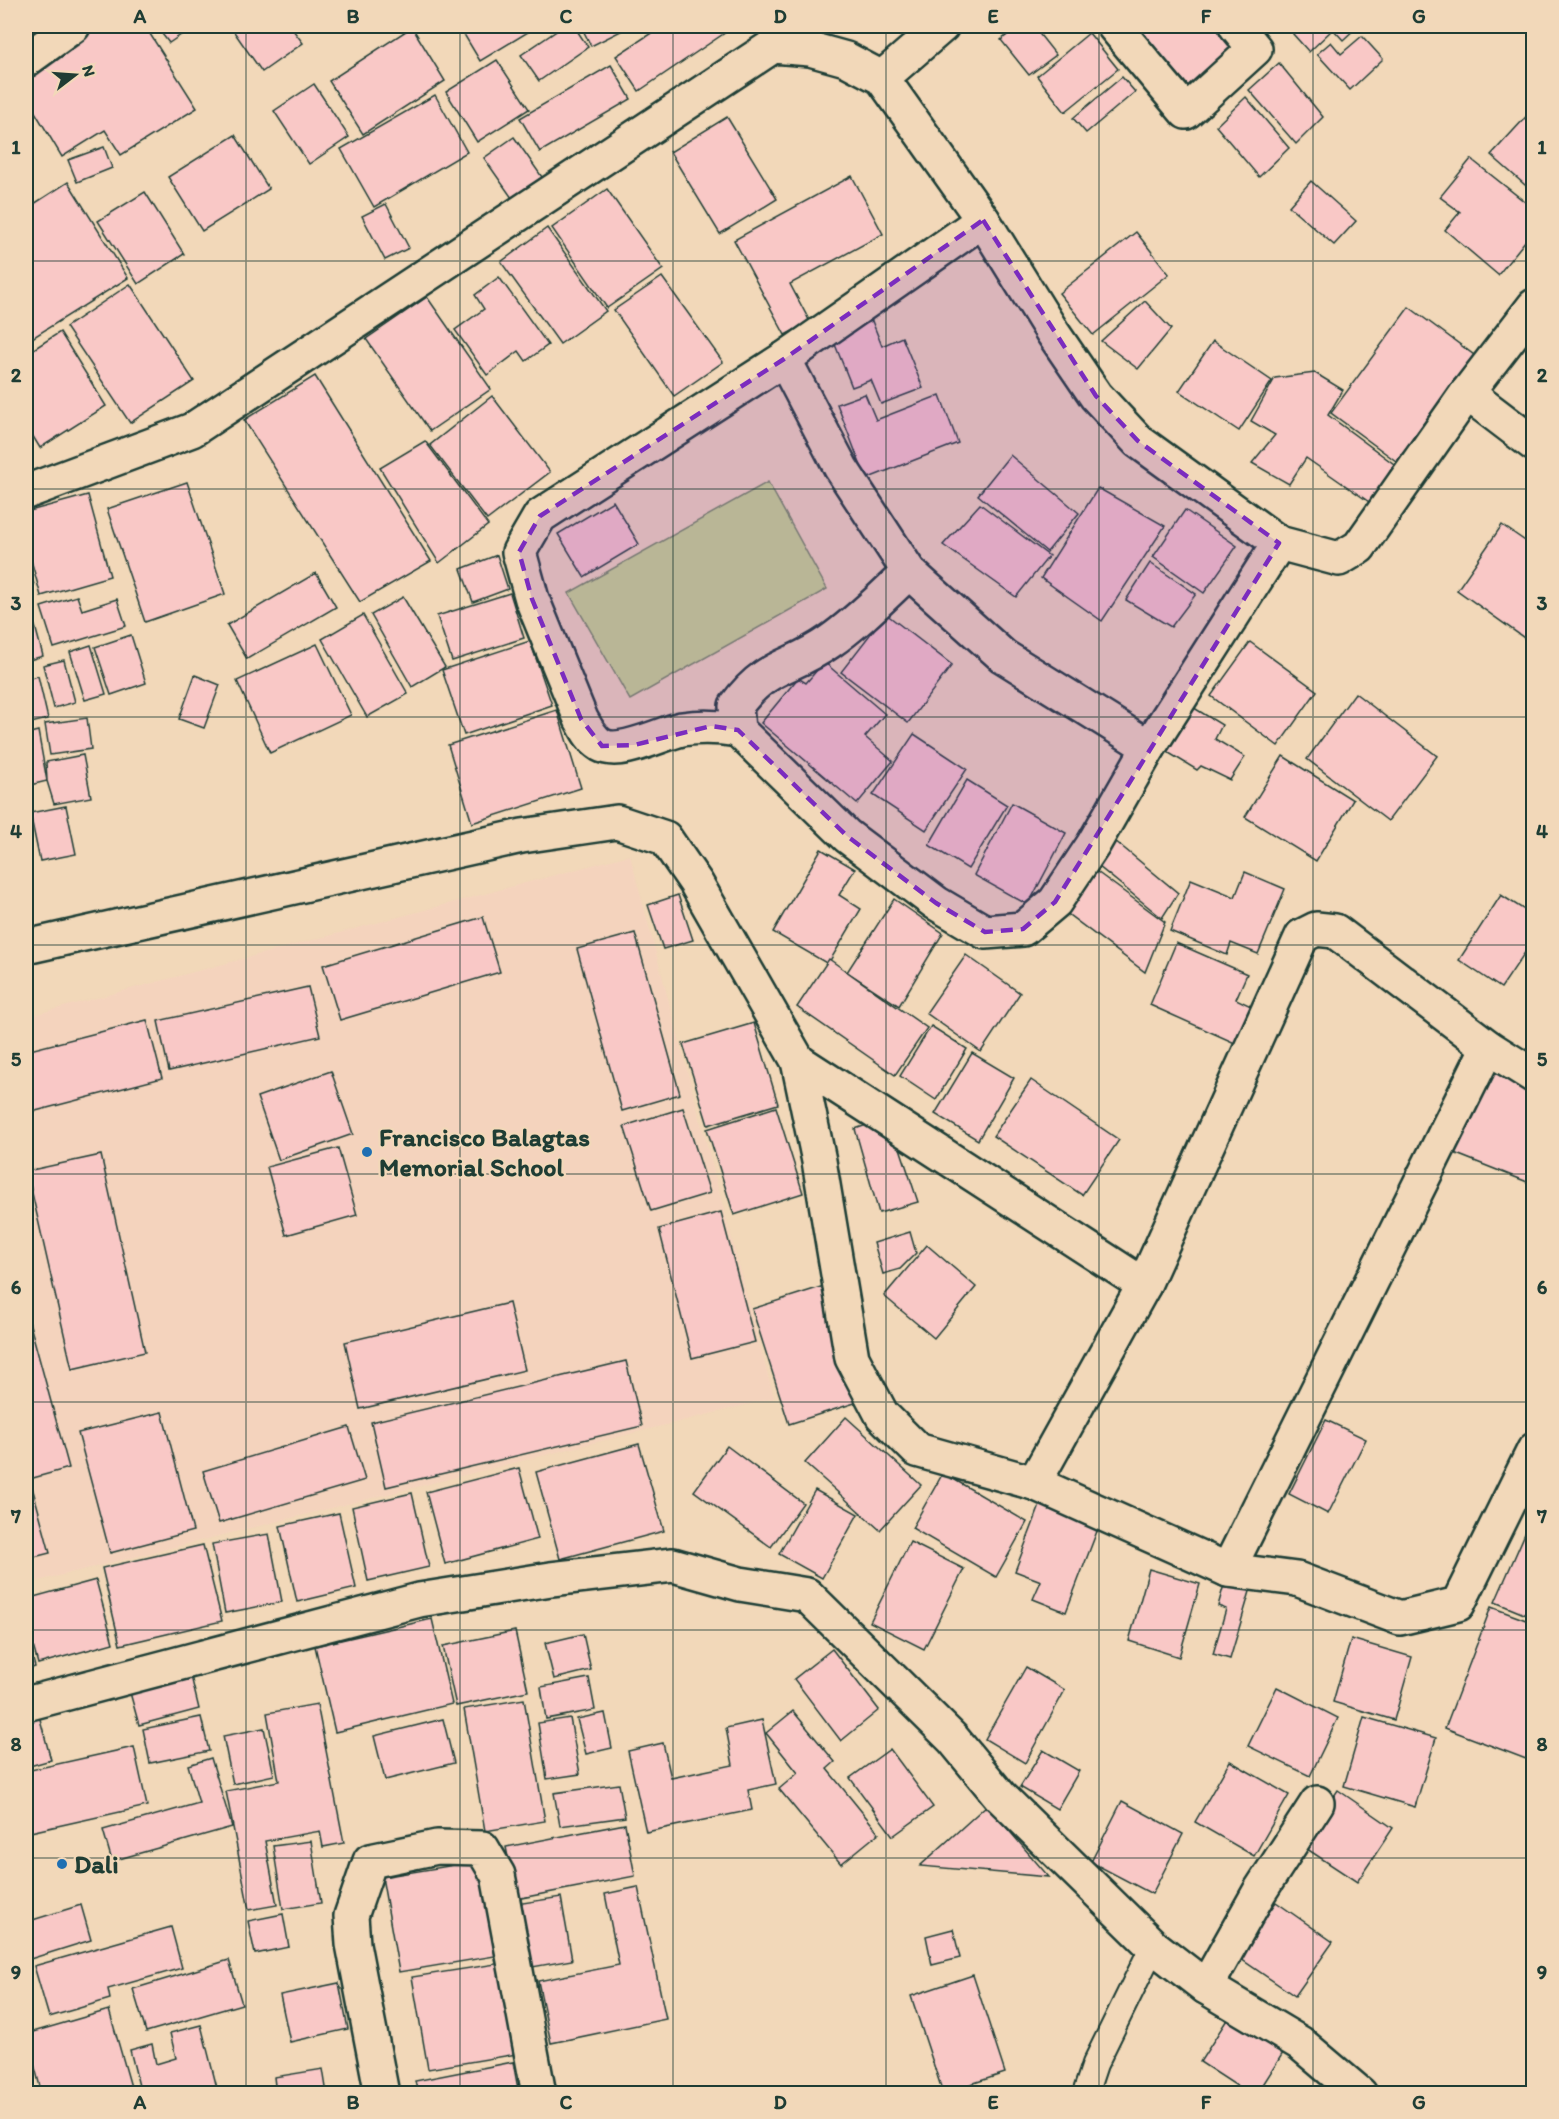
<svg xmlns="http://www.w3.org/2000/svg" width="1559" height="2119" font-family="Itim,sans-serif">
  <rect width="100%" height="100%" fill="#f2d8b9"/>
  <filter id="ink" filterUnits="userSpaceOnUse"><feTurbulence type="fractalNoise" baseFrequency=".0167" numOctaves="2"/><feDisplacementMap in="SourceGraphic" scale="12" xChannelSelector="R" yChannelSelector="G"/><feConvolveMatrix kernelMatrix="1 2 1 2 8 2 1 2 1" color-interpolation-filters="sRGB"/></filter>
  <g filter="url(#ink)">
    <path fill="#f4d3bd" d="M630,855L774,1398L26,1584V1017Z"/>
    <path fill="#c9d98d" stroke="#748b60" stroke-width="1.5" d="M768,482L827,589L630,700L569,593Z"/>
    <g fill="#f9c8c6" stroke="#1f3d34" stroke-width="1.5">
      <path d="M99,26H145L197,108L121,155L105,130L62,157L26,97V71Z"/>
      <path d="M156,26H194L169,43Z"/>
      <path d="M230,26H290L303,43L262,72Z"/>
      <path d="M459,26H538L480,61Z"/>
      <path d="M564,26H574L588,47L539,81L521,55Z"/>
      <path d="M581,26H626L627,28L591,46Z"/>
      <path d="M662,26H735L639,91L616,56Z"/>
      <path d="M1019,26H1033L1056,55L1029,75L1001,40Z"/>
      <path d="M1144,26H1222L1238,43L1189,87L1139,30Z"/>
      <path d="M1303,26H1358L1343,40L1333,29L1309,52L1293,34Z"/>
      <path d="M412,27L445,81L363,134L329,81Z"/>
      <path d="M1089,33L1118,69L1065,112L1037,76Z"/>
      <path d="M1362,36L1383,59L1350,90L1317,54L1331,42L1341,54Z"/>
      <path d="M497,60L529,109L477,142L446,92Z"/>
      <path d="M1279,63L1323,117L1296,144L1249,90Z"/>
      <path d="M611,65L631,99L540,152L520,118Z"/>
      <path d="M1122,77L1135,92L1086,133L1073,118Z"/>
      <path d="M314,84L349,137L309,164L274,111Z"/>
      <path d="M435,95L467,152L374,207L341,149Z"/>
      <path d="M1246,97L1289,148L1259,177L1216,126Z"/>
      <path d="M1534,108V193L1491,155Z"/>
      <path d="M727,117L777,199L720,234L670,152Z"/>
      <path d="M235,135L269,189L202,231L168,177Z"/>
      <path d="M514,137L542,177L512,198L484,158Z"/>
      <path d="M104,147L112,168L77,182L68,160Z"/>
      <path d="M1471,159L1534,209V230L1498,275L1445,230L1460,212L1440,197Z"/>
      <path d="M852,176L883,234L790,284L810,322L785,335L734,240Z"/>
      <path d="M1311,181L1356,221L1334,245L1289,206Z"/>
      <path d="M68,182L128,278L26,342V209Z"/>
      <path d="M607,189L663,269L607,308L552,228Z"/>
      <path d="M145,192L184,254L138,284L98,221Z"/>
      <path d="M386,204L409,248L385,260L362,216Z"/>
      <path d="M547,228L606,311L560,344L501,262Z"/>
      <path d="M1136,232L1169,274L1093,335L1059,293Z"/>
      <path d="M499,277L548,345L526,361L519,351L487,375L455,330L484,309L475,295Z"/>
      <path d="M662,277L723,362L674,396L614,310Z"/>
      <path d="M130,284L194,381L130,423L66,327Z"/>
      <path d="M427,297L491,389L430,431L366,339Z"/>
      <path d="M1145,301L1171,329L1138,369L1101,341Z"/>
      <path d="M1409,307L1474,355L1396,461L1331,413Z"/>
      <path d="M872,321L882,346L902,337L923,388L881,404L871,380L852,387L832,337Z"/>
      <path d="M60,332L106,406L40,448L26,425V354Z"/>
      <path d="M1213,341L1272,381L1239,431L1179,391Z"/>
      <path d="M1315,373L1343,390L1328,415L1394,464L1372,504L1306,458L1289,484L1252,463L1275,435L1251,421L1275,378Z"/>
      <path d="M315,376L431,561L360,602L244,420Z"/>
      <path d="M865,394L876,420L940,395L958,443L866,479L837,404Z"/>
      <path d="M492,396L550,472L487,520L430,445Z"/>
      <path d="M425,441L488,525L439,563L380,468Z"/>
      <path d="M1010,455L1079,513L1047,552L978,495Z"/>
      <path d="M187,482L225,594L145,622L107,509Z"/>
      <path d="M1098,488L1165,526L1102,621L1041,578Z"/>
      <path d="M88,495L110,576L41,596L26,542V512Z"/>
      <path d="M613,501L639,544L584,577L558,534Z"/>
      <path d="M980,504L1049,556L1016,597L943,545Z"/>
      <path d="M1185,510L1237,546L1204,593L1153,557Z"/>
      <path d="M1502,525L1534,547V645L1457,590Z"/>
      <path d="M497,555L508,589L473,602L461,569Z"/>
      <path d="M26,556L34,585L26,587Z"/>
      <path d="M1150,563L1196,594L1171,627L1126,600Z"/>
      <path d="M316,573L336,607L247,659L227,625Z"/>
      <path d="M510,593L524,638L452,661L437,616Z"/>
      <path d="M77,596L82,610L117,599L126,626L54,648L41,607Z"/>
      <path d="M403,597L445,667L412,687L371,615Z"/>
      <path d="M886,614L952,665L908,723L841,672Z"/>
      <path d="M363,615L408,694L367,717L322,639Z"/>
      <path d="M35,626L43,656L26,661V628Z"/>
      <path d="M131,635L146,683L111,695L95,647Z"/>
      <path d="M530,641L552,705L464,735L442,670Z"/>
      <path d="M1250,642L1317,691L1278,746L1211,696Z"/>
      <path d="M317,644L351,715L270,753L237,681Z"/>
      <path d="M91,645L106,694L85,700L70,652Z"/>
      <path d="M64,660L75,702L54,708L43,665Z"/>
      <path d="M824,662L885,714L865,737L893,761L857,804L761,723L798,678L806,683Z"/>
      <path d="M195,675L220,685L204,728L179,719Z"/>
      <path d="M38,676L48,719L26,724V679Z"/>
      <path d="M1355,693L1437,756L1388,821L1307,759Z"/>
      <path d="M1186,703L1222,725L1215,739L1245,757L1230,780L1201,766L1197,770L1159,747Z"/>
      <path d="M557,710L581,788L472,823L448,745Z"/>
      <path d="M87,718L91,749L50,755L45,724Z"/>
      <path d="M38,731L47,781L26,786V734Z"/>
      <path d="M914,734L967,769L926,830L873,795Z"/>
      <path d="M83,755L91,797L54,804L47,781L46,762Z"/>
      <path d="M1283,756L1353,800L1316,861L1245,817Z"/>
      <path d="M967,780L1007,805L968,869L929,845Z"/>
      <path d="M1012,803L1066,833L1028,905L974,875Z"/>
      <path d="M66,806L76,854L40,861L30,813Z"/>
      <path d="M1114,840L1178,893L1162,918L1098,866Z"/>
      <path d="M821,849L855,869L839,895L861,909L828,964L773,932Z"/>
      <path d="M1093,869L1165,922L1145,972L1061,909Z"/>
      <path d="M1245,872L1285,889L1258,954L1231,943L1227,955L1170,931L1191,879L1235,897Z"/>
      <path d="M678,895L693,940L663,949L648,905Z"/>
      <path d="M1501,895L1534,916V939L1501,988L1459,960Z"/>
      <path d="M894,899L943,933L899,1006L847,972Z"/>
      <path d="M483,917L500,972L340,1020L323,965Z"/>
      <path d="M635,933L680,1094L622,1111L577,949Z"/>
      <path d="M1176,943L1247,974L1236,999L1253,1007L1237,1044L1150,1005Z"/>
      <path d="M966,955L1020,993L981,1052L926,1013Z"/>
      <path d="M829,959L927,1028L895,1075L797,1007Z"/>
      <path d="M308,987L320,1036L169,1071L158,1021Z"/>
      <path d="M147,1020L162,1078L28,1113L26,1051Z"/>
      <path d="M754,1023L778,1104L708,1125L683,1044Z"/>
      <path d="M931,1026L967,1049L936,1100L900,1076Z"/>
      <path d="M972,1053L1014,1078L978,1140L935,1114Z"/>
      <path d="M1495,1062L1534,1087V1178L1530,1183L1449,1151Z"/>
      <path d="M331,1071L353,1134L279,1160L257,1097Z"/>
      <path d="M1031,1080L1119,1140L1082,1195L993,1136Z"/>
      <path d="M776,1107L803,1193L734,1215L707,1129Z"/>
      <path d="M683,1108L710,1193L651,1211L624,1126Z"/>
      <path d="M875,1122L896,1136L918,1202L879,1213L855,1129Z"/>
      <path d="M338,1148L357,1215L286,1235L267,1167Z"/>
      <path d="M101,1155L145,1352L72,1369L27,1171Z"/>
      <path d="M721,1212L755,1342L692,1358L659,1229Z"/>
      <path d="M910,1232L916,1253L900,1269L883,1274L874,1243Z"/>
      <path d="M927,1245L976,1287L934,1338L884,1296Z"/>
      <path d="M824,1286L861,1401L789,1424L752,1309Z"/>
      <path d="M509,1303L525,1370L360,1409L345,1342Z"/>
      <path d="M26,1310L69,1468L26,1480Z"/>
      <path d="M626,1361L642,1426L386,1487L371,1422Z"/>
      <path d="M162,1412L193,1531L110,1553L78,1433Z"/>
      <path d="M846,1417L921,1485L880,1530L805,1463Z"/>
      <path d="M1326,1420L1366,1439L1328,1514L1289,1494Z"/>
      <path d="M349,1427L365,1480L219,1523L203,1471Z"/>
      <path d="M639,1444L664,1531L560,1559L536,1472Z"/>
      <path d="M727,1446L803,1503L771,1547L694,1491Z"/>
      <path d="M519,1468L538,1539L445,1564L426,1492Z"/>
      <path d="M943,1473L1027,1522L996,1577L912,1528Z"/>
      <path d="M31,1483L50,1553L26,1559V1484Z"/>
      <path d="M815,1490L858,1514L822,1578L779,1554Z"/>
      <path d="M412,1493L429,1567L368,1581L352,1507Z"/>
      <path d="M1041,1503L1099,1526L1066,1612L1033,1599L1041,1581L1015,1571Z"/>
      <path d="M339,1513L356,1588L297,1602L280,1526Z"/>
      <path d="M1534,1513V1618L1495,1602Z"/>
      <path d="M269,1534L282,1602L225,1613L212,1544Z"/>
      <path d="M910,1542L964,1569L924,1649L870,1622Z"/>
      <path d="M203,1545L222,1621L120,1645L102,1568Z"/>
      <path d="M1149,1569L1200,1584L1179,1657L1129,1641Z"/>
      <path d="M96,1580L113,1643L38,1664L26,1620V1599Z"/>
      <path d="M1225,1581L1251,1588L1230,1659L1213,1654L1226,1609L1218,1606Z"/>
      <path d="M1491,1607L1534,1623V1738L1526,1759L1445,1728Z"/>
      <path d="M432,1619L452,1704L335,1732L315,1646Z"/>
      <path d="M515,1631L528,1691L456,1706L443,1646Z"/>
      <path d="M26,1633L35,1667L26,1670Z"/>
      <path d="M583,1634L591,1670L554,1679L545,1643Z"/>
      <path d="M1351,1639L1412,1657L1394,1720L1333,1702Z"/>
      <path d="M832,1649L879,1710L841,1741L794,1679Z"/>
      <path d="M1026,1667L1065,1690L1025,1763L985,1739Z"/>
      <path d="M190,1672L199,1709L139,1725L129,1689Z"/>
      <path d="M589,1678L595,1710L546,1719L541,1687Z"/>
      <path d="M1277,1687L1338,1718L1310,1776L1248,1746Z"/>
      <path d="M524,1699L545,1821L485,1831L464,1709Z"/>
      <path d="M317,1704L344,1843L323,1847L320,1831L265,1841L277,1905L249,1910L226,1791L279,1781L267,1713Z"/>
      <path d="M37,1708L51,1760L26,1767V1711Z"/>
      <path d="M793,1711L835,1762L827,1769L879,1833L841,1864L779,1789L798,1773L766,1733Z"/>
      <path d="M605,1713L612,1748L586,1754L577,1719Z"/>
      <path d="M201,1717L209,1751L150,1763L143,1729Z"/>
      <path d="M1364,1717L1436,1738L1415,1807L1344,1786Z"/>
      <path d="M570,1718L580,1774L547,1779L538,1723Z"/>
      <path d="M443,1719L454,1763L385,1780L374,1736Z"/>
      <path d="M762,1720L776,1784L748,1790L752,1810L646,1832L628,1751L663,1743L671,1778L733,1765L726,1728Z"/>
      <path d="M264,1728L274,1775L233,1784L223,1736Z"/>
      <path d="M134,1747L147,1806L26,1833V1771Z"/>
      <path d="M890,1749L933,1807L893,1836L850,1778Z"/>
      <path d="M1043,1750L1079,1771L1057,1809L1020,1787Z"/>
      <path d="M211,1758L232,1827L112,1861L103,1830L199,1803L188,1765Z"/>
      <path d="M1230,1761L1289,1795L1254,1856L1195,1822Z"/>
      <path d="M619,1784L625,1817L560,1826L554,1793Z"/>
      <path d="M1338,1790L1393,1828L1357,1882L1301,1845Z"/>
      <path d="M1122,1801L1183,1834L1152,1894L1091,1862Z"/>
      <path d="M987,1805L1049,1877L920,1866Z"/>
      <path d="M625,1824L635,1876L516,1899L506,1847Z"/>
      <path d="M311,1841L321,1903L283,1909L273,1846Z"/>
      <path d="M479,1861L495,1956L399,1972L382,1877Z"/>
      <path d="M638,1887L666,2019L551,2043L538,1981L619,1965L605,1894Z"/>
      <path d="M561,1897L572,1960L527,1968L516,1904Z"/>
      <path d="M1276,1902L1333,1942L1295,1996L1238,1957Z"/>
      <path d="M81,1905L91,1940L27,1960L26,1922Z"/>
      <path d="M283,1914L289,1947L255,1954L248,1921Z"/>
      <path d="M171,1927L182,1968L108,1989L110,1999L49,2017L34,1966Z"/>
      <path d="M953,1929L960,1958L932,1965L926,1936Z"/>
      <path d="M229,1960L242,2004L146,2032L133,1989Z"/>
      <path d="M502,1963L517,2054L428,2069L412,1977Z"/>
      <path d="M973,1975L1005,2073L943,2093L911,1996Z"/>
      <path d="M339,1983L348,2029L290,2042L280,1995Z"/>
      <path d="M109,2010L133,2094H42L26,2034Z"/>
      <path d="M1228,2018L1283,2053L1257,2094H1249L1200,2062Z"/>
      <path d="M201,2025L217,2088L197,2094H141L130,2050L152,2044L156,2064L176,2058L170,2033Z"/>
      <path d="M513,2062L519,2094H418L415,2081Z"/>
      <path d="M323,2069L327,2094H276L274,2077Z"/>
    </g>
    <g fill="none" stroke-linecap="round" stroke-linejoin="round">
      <defs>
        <path id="service" d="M1085,2094L1095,2064L1153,1946"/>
        <g id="minor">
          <path d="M1114,26L1186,112L1255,49L1236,26"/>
          <path d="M26,60L73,26"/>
          <path d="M882,78L942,26"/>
          <path d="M784,359L841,468L909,572L1003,656L1149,747"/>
          <path d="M1467,393L1534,444"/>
          <path d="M26,492L192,430L773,46L810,49L846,59L882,78L983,220L1053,333L1096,396L1138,441L1279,543L1339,559L1359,547L1467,393L1534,306"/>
          <path d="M909,572C883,596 858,622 829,642C791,669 767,663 736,706L738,730L847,836L936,903L985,932L1023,929L1055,902L1093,845L1149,747L1279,543"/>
          <path d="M738,730C719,727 702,726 682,729C662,733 620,756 601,745C591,739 586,728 581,719L532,599L519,552L540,516L784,359L983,220"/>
          <path d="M26,947L522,836L617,822L665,838L696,883L798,1061L819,1161L852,1358L882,1415L917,1450L1034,1483L1228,1570L1297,1579L1400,1618L1458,1604L1534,1450"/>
          <path d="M798,1061L1144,1285"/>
          <path d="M1034,1483L1144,1285L1302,936L1316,929L1335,931L1488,1047L1534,1076"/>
          <path d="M1228,1570L1488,1047"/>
          <path d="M26,1704L419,1600L551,1579L673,1565L740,1584L807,1595L953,1739L1000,1796L1153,1946L1206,1987L1300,2043L1360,2094"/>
          <path d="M1206,1987L1260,1891L1317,1803"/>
          <path d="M382,2094L353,1944L351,1916L370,1861L437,1847L482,1848L498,1875L539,2094"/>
        </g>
      </defs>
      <use href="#service" stroke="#1f3d34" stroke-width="28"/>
      <use href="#minor" stroke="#1f3d34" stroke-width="38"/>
      <use href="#service" stroke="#f2d8b9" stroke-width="24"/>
      <use href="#minor" stroke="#f2d8b9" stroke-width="33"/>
    </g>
  </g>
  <path fill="#7b2cbf" fill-opacity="0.2" stroke="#7b2cbf" stroke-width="4.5" stroke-dasharray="12 8" stroke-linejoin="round" d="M983,220L1096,396L1138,441L1279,543L1055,902L1023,929L985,932L936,903L847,836L738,730L711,726L634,745L602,746L581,719L532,599L519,552L540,516L784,359Z"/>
  <path fill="none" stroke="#1f3d34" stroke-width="1.5" stroke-opacity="0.55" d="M246,26V2094M460,26V2094M673,26V2094M886,26V2094M1099,26V2094M1313,26V2094M26,261H1534M26,489H1534M26,717H1534M26,945H1534M26,1174H1534M26,1402H1534M26,1630H1534M26,1858H1534"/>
  <g fill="#1f6fb2" stroke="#f2d8b9" stroke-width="2">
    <circle cx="367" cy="1152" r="6"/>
    <circle cx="62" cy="1864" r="6"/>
  </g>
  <g text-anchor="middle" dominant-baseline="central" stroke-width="4.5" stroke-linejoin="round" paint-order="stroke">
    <g font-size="26" font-weight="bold" fill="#1f3d34" stroke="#f2d8b9" text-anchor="start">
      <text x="379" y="1137">Francisco Balagtas<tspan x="379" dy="30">Memorial School</tspan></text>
      <text x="74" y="1864">Dali</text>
    </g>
  </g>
  <rect width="1559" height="2119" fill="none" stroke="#f2d8b9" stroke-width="66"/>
  <g transform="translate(75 75) rotate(73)" stroke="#f2d8b9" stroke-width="4.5" paint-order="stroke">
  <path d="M0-4.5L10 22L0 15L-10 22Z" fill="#1f3d34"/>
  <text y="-9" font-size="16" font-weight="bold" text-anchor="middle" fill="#1f3d34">N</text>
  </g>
  <rect x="33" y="33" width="1493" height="2053" fill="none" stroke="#1f3d34" stroke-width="2"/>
  <g font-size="20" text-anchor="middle" font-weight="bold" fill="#1f3d34">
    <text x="140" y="23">A</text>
    <text x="353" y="23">B</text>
    <text x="566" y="23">C</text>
    <text x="780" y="23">D</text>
    <text x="993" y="23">E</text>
    <text x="1206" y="23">F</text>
    <text x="1419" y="23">G</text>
    <text x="16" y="154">1</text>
    <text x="1542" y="154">1</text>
    <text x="16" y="382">2</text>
    <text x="1542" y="382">2</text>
    <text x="16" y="610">3</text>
    <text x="1542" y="610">3</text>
    <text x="16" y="838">4</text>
    <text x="1542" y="838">4</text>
    <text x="16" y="1066">5</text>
    <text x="1542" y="1066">5</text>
    <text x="16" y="1294">6</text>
    <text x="1542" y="1294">6</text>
    <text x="16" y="1523">7</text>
    <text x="1542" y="1523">7</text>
    <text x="16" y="1751">8</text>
    <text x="1542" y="1751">8</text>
    <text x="16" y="1979">9</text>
    <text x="1542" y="1979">9</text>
    <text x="140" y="2109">A</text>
    <text x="353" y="2109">B</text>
    <text x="566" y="2109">C</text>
    <text x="780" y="2109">D</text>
    <text x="993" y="2109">E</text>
    <text x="1206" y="2109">F</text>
    <text x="1419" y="2109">G</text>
  </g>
</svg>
